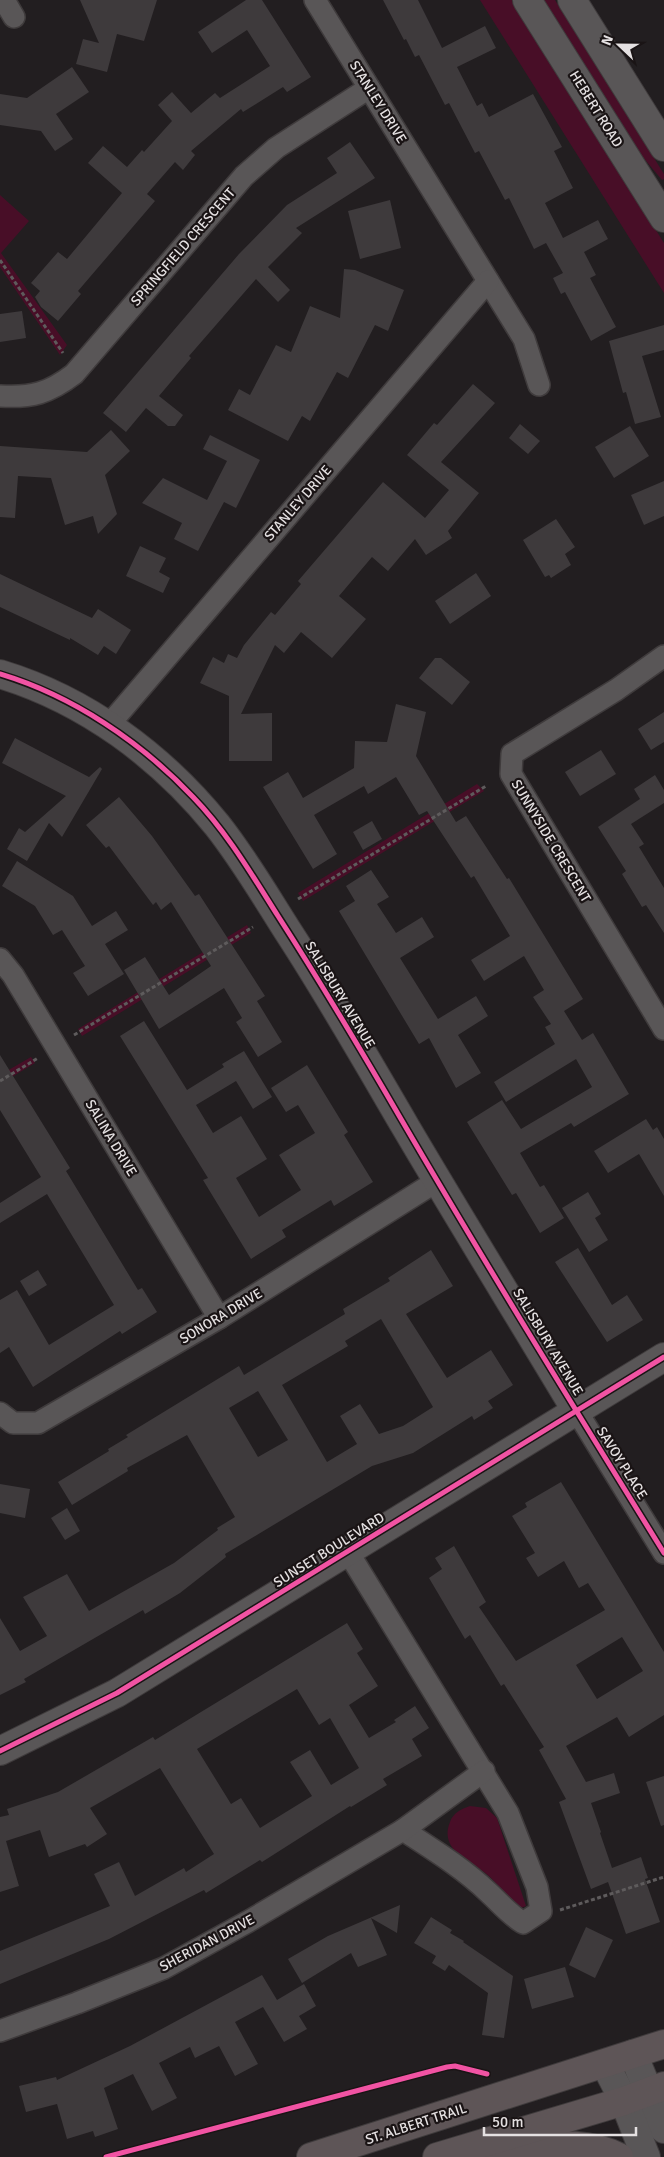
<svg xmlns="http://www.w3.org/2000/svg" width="664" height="2157" font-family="Signika,sans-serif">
  <rect width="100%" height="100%" fill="#221e20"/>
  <g fill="#480e27">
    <path d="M480,0H512L664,243V293Z"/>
    <path d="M539,0H555L664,174V179L662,180L626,137Z"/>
    <path d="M0,195L29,221L1,253L67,345L60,355L0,267Z"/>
    <path d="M477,784L484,791L303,901L298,893Z"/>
    <path d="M247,925L251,933L82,1036L78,1029Z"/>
    <path d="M31,1057L35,1063L0,1084V1075Z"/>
    <path d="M470,1806L486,1808L497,1818L526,1906L521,1908C509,1899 500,1887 490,1877C473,1861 438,1852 450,1822C453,1813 461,1809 470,1806Z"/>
  </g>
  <g fill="#3e3a3c" fill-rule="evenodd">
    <path d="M80,0H157L144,41L117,34L107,72L76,64L83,39L99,43Z"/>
    <path d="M246,0H262L311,77L287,92L283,87L243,112L241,109L191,151L195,155L183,170L175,162L147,194L155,201L78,291L81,294L58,321L41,307L35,297L40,291L31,283L58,252L67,259L122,193L88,163L103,146L127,167L142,150L144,152L172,121L158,105L172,92L191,113L215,93L220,98L270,66L247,30L212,53L198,32Z"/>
    <path d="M383,0H418L442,48L485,26L496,48L457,67L477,106L482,103L489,117L533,94L562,147L554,151L573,188L545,203L563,238L598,220L608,239L584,252L596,275L590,278L616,327L591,341L565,292L561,294L553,278L563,273L546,243L534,249L509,198L505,200L479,151L475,153L449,103L445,105L419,55L415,57L406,39L404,40Z"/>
    <path d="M72,67L89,92L56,114L73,139L55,151L41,131L0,125V94L27,98Z"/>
    <path d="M350,142L375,178L296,228L302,233L268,267L290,290L278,302L256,279L189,356L191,358L159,396L183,415L175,426H168L146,408L126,432L103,413L239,254L287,205L337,173L327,158Z"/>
    <path d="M390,200L401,248L360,259L348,211Z"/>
    <path d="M344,269L355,270L404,290L388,331L375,325L348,378L337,372L310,421L302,416L288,441L228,410L239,389L250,395L276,345L291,352L310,306L340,318Z"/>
    <path d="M22,311L26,338L0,342V314Z"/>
    <path d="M664,325V350L642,356L661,417L635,424L626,392L623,393L609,341Z"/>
    <path d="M473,384L495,403L441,462L479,493L448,531L452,538L426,555L415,539L388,571L372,557L339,596L366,619L332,658L301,632L284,653L275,645L241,714L272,713V761H229V696L200,683L213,657L224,663L228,654L237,658L244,645L271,612L275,615L301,584L298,581L383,482L425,518L449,490L407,455L434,423L437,425Z"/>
    <path d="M520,424L540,441L528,454L509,438Z"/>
    <path d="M630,426L649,456L614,478L595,447Z"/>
    <path d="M111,430L130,451L105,475L117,514L98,534L93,516L65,525L51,478L18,476L15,518L0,517V446L87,452Z"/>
    <path d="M210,435L260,460L236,508L224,502L198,551L174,539L182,523L142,503L163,478L207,500L227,461L203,449Z"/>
    <path d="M664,481V516L644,525L631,495Z"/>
    <path d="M556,519L575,547L565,554L571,565L551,578L549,575L545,577L523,540Z"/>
    <path d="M140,546L166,558L159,572L170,578L163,593L126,576Z"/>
    <path d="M476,573L491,596L450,624L435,601Z"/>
    <path d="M0,574L92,618L98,609L131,630L116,654L104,646L98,655L70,638V640L0,607Z"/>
    <path d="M435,658H441L470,682L452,705L419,678Z"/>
    <path d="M396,704L426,712L416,756L456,822L466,816L507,879L509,878L583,999L564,1011L582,1040L593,1033L629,1094L574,1127L571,1123L520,1153L540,1187L544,1185L564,1218L540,1233L516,1193L512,1195L467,1122L502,1100L521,1129L592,1087L576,1059L506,1102L494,1082L555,1044L545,1027L551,1024L533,997L544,990L524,956L484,981L471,960L510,936L474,876L471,878L427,811L419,815L396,777L368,794L364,786L314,815L337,854L313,869L263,787L288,772L303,798L354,768L355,741L387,742Z"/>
    <path d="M664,712V742L651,750L638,729Z"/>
    <path d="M15,738L89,777L100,767L102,769L62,837L49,823L27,861L7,849L19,828L25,832L66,796L2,763Z"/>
    <path d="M601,750L616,774L580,796L565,772Z"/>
    <path d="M655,775L664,790V803L631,824L644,844L639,847L664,888V933L646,905L642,907L622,874L626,871L598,827L640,799L634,789Z"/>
    <path d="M119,797L152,836L195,896L199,894L265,996L257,1001L282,1042L258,1057L236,1022L242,1018L224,988L159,1029L124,970L145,957L169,995L211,966L171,902L161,910L156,902L153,905L109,846L106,848L86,825Z"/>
    <path d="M372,821L382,839L363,850L353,832Z"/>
    <path d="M17,861L73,896L92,926L116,911L128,930L105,944L124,974L88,996L73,973L85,966L62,930L53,935L35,906L2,886Z"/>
    <path d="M371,870L389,897L377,904L396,933L422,917L434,937L400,958L438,1019L476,996L488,1016L458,1035L481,1073L456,1088L429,1038L419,1044L339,911L355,901L346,886Z"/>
    <path d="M144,1021L187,1090L224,1067L222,1064L244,1051L272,1097L253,1109L236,1081L196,1105L213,1133L241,1116L267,1159L236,1178L259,1217L301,1190L279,1155L315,1133L298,1105L286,1112L271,1088L307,1065L348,1132L344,1135L373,1182L334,1206L331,1200L282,1230L286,1237L251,1259L203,1180L208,1178L120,1036Z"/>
    <path d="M0,1055L70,1168L66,1171L138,1290L142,1288L157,1312L122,1334L120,1331L33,1387L9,1347L0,1353V1300L17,1290L49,1345L114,1305L47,1194L0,1223V1203L41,1177L0,1110Z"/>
    <path d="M646,1119L653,1130L657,1127L664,1139V1196L639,1154L608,1173L594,1151Z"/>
    <path d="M588,1192L601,1214L595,1218L608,1240L589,1252L562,1208Z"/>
    <path d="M578,1248L612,1305L627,1295L643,1320L607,1342L555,1262Z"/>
    <path d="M431,1250L453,1286L406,1314L447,1378L491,1350L513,1385L488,1401L493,1408L474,1420L472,1416L413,1453L372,1466L225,1554L226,1557L180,1593L145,1614L143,1610L24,1679L26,1682L0,1695V1618L20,1651L47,1636L23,1597L67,1574L89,1611L174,1563L218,1530L217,1528L235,1517L187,1435L127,1468L128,1471L72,1505L58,1482L109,1451L108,1449L128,1437L126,1435L239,1366L244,1375L345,1314L343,1309L390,1281L388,1278ZM381,1319L433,1407L403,1426L379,1434L360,1404L340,1416L357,1444L327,1462L282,1385L348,1346L345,1341ZM258,1391L288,1440L258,1457L229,1408Z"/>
    <path d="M38,1270L47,1285L29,1296L20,1281Z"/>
    <path d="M561,1482L664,1652V1715L629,1737L617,1717L566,1746L586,1782L614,1773L620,1793L591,1803L601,1832L600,1833L612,1868L641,1857L648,1878L645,1879L660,1922L626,1934L608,1882L591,1889L559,1802L566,1799L539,1750L544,1747L504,1684L501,1686L470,1635L465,1639L429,1578L442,1569L435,1558L454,1546L486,1602L479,1607L516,1661L605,1610L588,1583L579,1588L564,1561L538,1577L526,1558L535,1553L512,1516L527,1507L525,1503ZM622,1637L643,1671L597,1699L576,1665Z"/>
    <path d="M0,1484L30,1489L25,1518L0,1513Z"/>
    <path d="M67,1508L80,1531L65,1540L51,1518Z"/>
    <path d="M347,1623L363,1649L357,1653L378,1686L349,1705L369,1738L396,1722L394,1720L415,1706L429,1728L412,1739L422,1756L383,1779L387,1785L351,1807L350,1806L262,1862L260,1860L206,1893L204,1890L109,1939L0,1984V1951L110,1906L94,1874L119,1862L135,1896L184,1868L186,1872L214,1854L160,1768L90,1808L107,1834L87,1847L85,1844L49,1857L40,1830L6,1841L19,1886L0,1892V1817L9,1815L7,1809L58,1792L153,1737L155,1740ZM297,1689L319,1725L330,1718L359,1768L331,1785L310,1750L290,1762L312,1796L260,1828L241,1798L231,1804L197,1749Z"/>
    <path d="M664,1776V1825L661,1826L646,1782Z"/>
    <path d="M400,1905L397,1933L371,1918L387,1955L358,1967L351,1953L302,1983L288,1959L328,1936Z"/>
    <path d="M431,1917L452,1930L450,1933L464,1941L463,1942L513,1976L504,2038L482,2035L488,1993L449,1965L445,1971L432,1963L436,1956L414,1943Z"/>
    <path d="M586,1927L613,1940L595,1978L569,1965Z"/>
    <path d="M565,1967L574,1997L532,2009L524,1979Z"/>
    <path d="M262,1975L277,2000L304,1984L316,2006L299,2016L307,2029L284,2042L263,2007L235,2022L258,2064L235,2076L219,2046L195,2058L190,2047L159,2063L177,2098L152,2111L133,2074L104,2088L118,2129L95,2137L93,2131L67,2139L57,2104L26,2112L19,2086L56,2077L57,2080L130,2046Z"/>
  </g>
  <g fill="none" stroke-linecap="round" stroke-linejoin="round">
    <defs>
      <g id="street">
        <path d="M4,0L14,17"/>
        <path d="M315,0L524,339L539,385"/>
        <path d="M0,396C32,398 49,393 74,374L244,176L276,148L369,88"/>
        <path d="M664,656L616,690L512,754L511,774L664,1029"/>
        <path d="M108,726L488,281"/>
        <path d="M0,959L13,975L219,1318"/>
        <path d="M576,1410L664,1553"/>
        <path d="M0,1413L13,1423H38L219,1318L437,1181"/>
        <path d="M348,1552L508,1813L537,1887L541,1911L523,1923C509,1914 501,1904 488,1892C463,1868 432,1849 403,1830"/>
        <path d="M0,2031L77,2003L164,1968L249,1921L403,1830L484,1771"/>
      </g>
      <g id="secondary">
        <path d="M527,0L664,218"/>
        <path d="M572,0L664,147"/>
        <path d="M0,674C86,700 161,756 217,825C244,859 266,897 289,933C330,996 367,1061 405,1126C461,1221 519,1315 576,1410"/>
        <path d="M0,1751L117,1693L664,1357"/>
        <path d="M633,2054L664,2129"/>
        <path d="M605,2064L624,2101L646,2157"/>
      </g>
      <g id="primary">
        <path d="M496,2148C538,2148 580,2138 619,2157"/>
        <path d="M311,2157L664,2044"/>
        <path d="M437,2157L624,2101L664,2086"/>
      </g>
    </defs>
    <use href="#street" stroke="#3f3b3c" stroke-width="24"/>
    <use href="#secondary" stroke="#3f3b3c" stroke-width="30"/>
    <use href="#primary" stroke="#3f3b3c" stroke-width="30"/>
    <g stroke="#5e5b5c" stroke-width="3" stroke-dasharray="4 2.5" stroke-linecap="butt">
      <path d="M0,260L63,353"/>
      <path d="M298,899L486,786"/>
      <path d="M74,1035L253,927"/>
      <path d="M0,1081L38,1058"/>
      <path d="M560,1910L664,1877"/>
    </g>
    <use href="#street" stroke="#595657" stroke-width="21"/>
    <use href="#secondary" stroke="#595657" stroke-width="28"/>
    <use href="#primary" stroke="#5e5557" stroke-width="28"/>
    <defs>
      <g id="cycleway">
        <path d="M0,674C73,696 141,742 193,797C227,832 252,875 278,916C321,983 361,1050 401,1119C486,1265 575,1409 664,1553"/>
        <path d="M0,1751L117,1693L664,1357"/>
        <path d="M106,2157L447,2067L455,2066L487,2074"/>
      </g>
    </defs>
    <use href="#cycleway" stroke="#1a1415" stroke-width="8"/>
    <use href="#cycleway" stroke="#f153a3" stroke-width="5"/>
  </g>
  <g text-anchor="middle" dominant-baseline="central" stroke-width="4.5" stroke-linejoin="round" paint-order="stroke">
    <g font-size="14" fill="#e5e1e2" stroke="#1a1415">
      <text transform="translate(378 102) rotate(58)">STANLEY DRIVE</text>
      <text transform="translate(596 109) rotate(58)">HEBERT ROAD</text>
      <text transform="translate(183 247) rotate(-49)">SPRINGFIELD CRESCENT</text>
      <text transform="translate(298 503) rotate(-49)">STANLEY DRIVE</text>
      <text transform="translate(551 841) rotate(59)">SUNNYSIDE CRESCENT</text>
      <text transform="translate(340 995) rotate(59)">SALISBURY AVENUE</text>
      <text transform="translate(111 1138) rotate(59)">SALINA DRIVE</text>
      <text transform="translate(221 1316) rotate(-31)">SONORA DRIVE</text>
      <text transform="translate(548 1342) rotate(59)">SALISBURY AVENUE</text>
      <text transform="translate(622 1463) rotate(58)">SAVOY PLACE</text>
      <text transform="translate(329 1550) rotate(-32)">SUNSET BOULEVARD</text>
      <text transform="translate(207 1943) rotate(-28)">SHERIDAN DRIVE</text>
      <text transform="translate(416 2124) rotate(-18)">ST. ALBERT TRAIL</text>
    </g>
  </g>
  <g transform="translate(619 45) rotate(292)" stroke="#1a1415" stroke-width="4" paint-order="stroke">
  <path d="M0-4L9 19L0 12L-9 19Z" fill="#e5e1e2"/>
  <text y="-8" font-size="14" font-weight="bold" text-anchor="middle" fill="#e5e1e2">N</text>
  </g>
  <path d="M484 2127v8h152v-8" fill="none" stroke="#e5e1e2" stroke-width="2.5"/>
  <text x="492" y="2127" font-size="15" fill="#e5e1e2" stroke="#1a1415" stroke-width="4" paint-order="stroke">50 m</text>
</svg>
